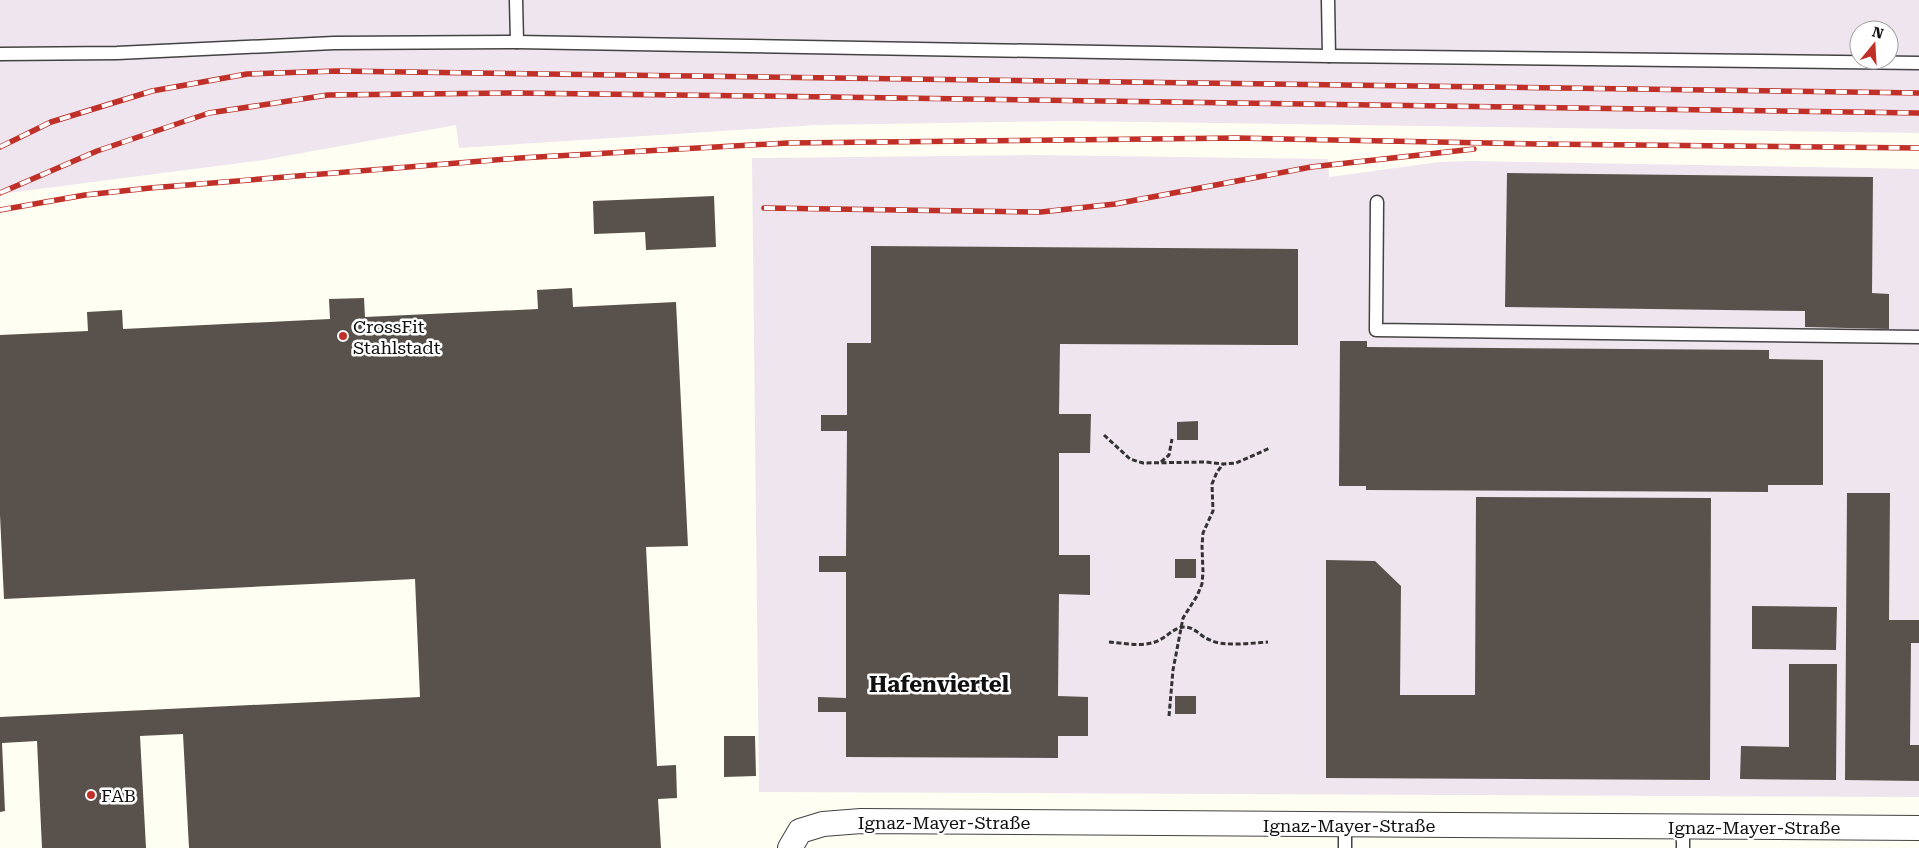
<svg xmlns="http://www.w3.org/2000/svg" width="1919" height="848" font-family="'Roboto Serif',serif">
  <rect width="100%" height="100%" fill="#fffef3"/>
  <g fill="#eee5ee" fill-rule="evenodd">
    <path d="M0,0H1919V133L1069,121L816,125L459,148L456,125L264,160L0,194ZM1859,30H1889V60H1859Z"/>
    <path d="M1033,155L1328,159L1329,177L1439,162L1472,161L1919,169V797L759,792L752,158Z"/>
  </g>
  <g fill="#59524c">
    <path d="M1507,173L1873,177L1872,293L1889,294V329L1805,327V311L1505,307Z"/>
    <path d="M714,196L716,247L646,250L645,232L594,234L593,201Z"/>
    <path d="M871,246L1298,249V345L1060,344L1059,414H1091L1090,453H1059V555H1090V595L1059,594L1058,696L1088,697V736H1058V758L846,757V712H818V697L846,698V572H819V556H846L847,431H821V415H847V343H871Z"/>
    <path d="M572,288L573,307L676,302L688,546L646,547L657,766L676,765L677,798L658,799L661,848H189L183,734L140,736L146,848H42L37,741L2,743L5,811L0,812V717L420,697L415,579L4,599L0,515V335L88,331L87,312L122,310L123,329L330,319L329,299L364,298L365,317L538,309L537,290Z"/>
    <path d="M1340,341H1367V347L1769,350V359L1823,360V485H1768V492L1366,490V486H1339Z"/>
    <path d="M1198,421V440H1177V422Z"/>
    <path d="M1847,493H1890L1889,620H1919V643H1911L1910,745H1919V781L1845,780Z"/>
    <path d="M1476,497L1711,498L1710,780L1326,778V560L1375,561L1401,586L1400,695H1475Z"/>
    <rect x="1175" y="559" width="21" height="19"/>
    <path d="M1752,606L1837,607L1836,650L1752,649Z"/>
    <path d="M1789,664H1837L1836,780L1740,779L1741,746L1789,747Z"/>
    <rect x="1175" y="696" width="21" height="18"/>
    <path d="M724,736H755L756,776L724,777Z"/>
  </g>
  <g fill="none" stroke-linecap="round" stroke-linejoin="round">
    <defs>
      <g id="lane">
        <path d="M516,0L517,42"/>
        <path d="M1328,0L1329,56"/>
        <path d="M0,54L117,53L334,43L517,42L1329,56L1919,63"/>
        <path d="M1377,202L1376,330L1919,337"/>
        <path d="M1345,824V848"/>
        <path d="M1683,826V848"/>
      </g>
      <path id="street" d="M790,848L800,831L823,824L861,821L1919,828"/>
    </defs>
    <use href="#lane" stroke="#434343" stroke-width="15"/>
    <use href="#street" stroke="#434343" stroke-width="26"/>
    <g stroke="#323232" stroke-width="3" stroke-dasharray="5 2.5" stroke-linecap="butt">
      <path d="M1104,435L1130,459L1143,463L1206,462L1223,464L1236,463L1270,448"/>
      <path d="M1161,462L1169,455L1172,439"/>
      <path d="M1109,642C1123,643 1141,647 1155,642C1167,638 1174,626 1186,627C1196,628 1201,637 1210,640C1223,647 1253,643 1268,642"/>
      <path d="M1169,716L1173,670L1183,618L1197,596L1202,584L1203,572L1202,546L1203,533L1213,511L1212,484L1217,472L1223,464"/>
    </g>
    <use href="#lane" stroke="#fff" stroke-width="12"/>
    <use href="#street" stroke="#fff" stroke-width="24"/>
    <defs>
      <g id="rail">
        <path d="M0,147L51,122L152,91L247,74L337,71L1919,93"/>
        <path d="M0,193L97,151L209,113L328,95L515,93L754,96L1919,113"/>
        <path d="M764,208L1041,212L1115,204L1311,167L1474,149"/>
        <path d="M0,210L85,195L150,188L520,158L788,143L1237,138L1538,144L1919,148"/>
      </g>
    </defs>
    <use href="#rail" stroke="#c03028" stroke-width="5.5"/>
    <use href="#rail" stroke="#fff" stroke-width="4" stroke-dasharray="11" stroke-linecap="butt"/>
  </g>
  <g fill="#c03028" stroke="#fff" stroke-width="2">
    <circle cx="343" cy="336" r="5"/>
    <circle cx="91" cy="795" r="5"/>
  </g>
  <g text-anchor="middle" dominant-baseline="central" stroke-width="5" stroke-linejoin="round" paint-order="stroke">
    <g font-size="18" fill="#101010" stroke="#fff" text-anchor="start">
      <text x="353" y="326">CrossFit<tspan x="353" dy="21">Stahlstadt</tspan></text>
      <text x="101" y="795">FAB</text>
    </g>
    <g font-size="18" fill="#101010" stroke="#fff">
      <text x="944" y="822">Ignaz-Mayer-Straße</text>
      <text x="1349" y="825">Ignaz-Mayer-Straße</text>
      <text x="1754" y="827">Ignaz-Mayer-Straße</text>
    </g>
    <g font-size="22" font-weight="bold" fill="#101010" stroke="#fff">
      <text x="939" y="684">Hafenviertel</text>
    </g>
  </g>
  <g transform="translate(1874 45) rotate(18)"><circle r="24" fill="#ffffff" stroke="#9f9f9f"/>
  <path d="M0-4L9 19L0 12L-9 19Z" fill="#c03028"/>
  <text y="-8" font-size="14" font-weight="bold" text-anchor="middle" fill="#101010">N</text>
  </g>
</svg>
